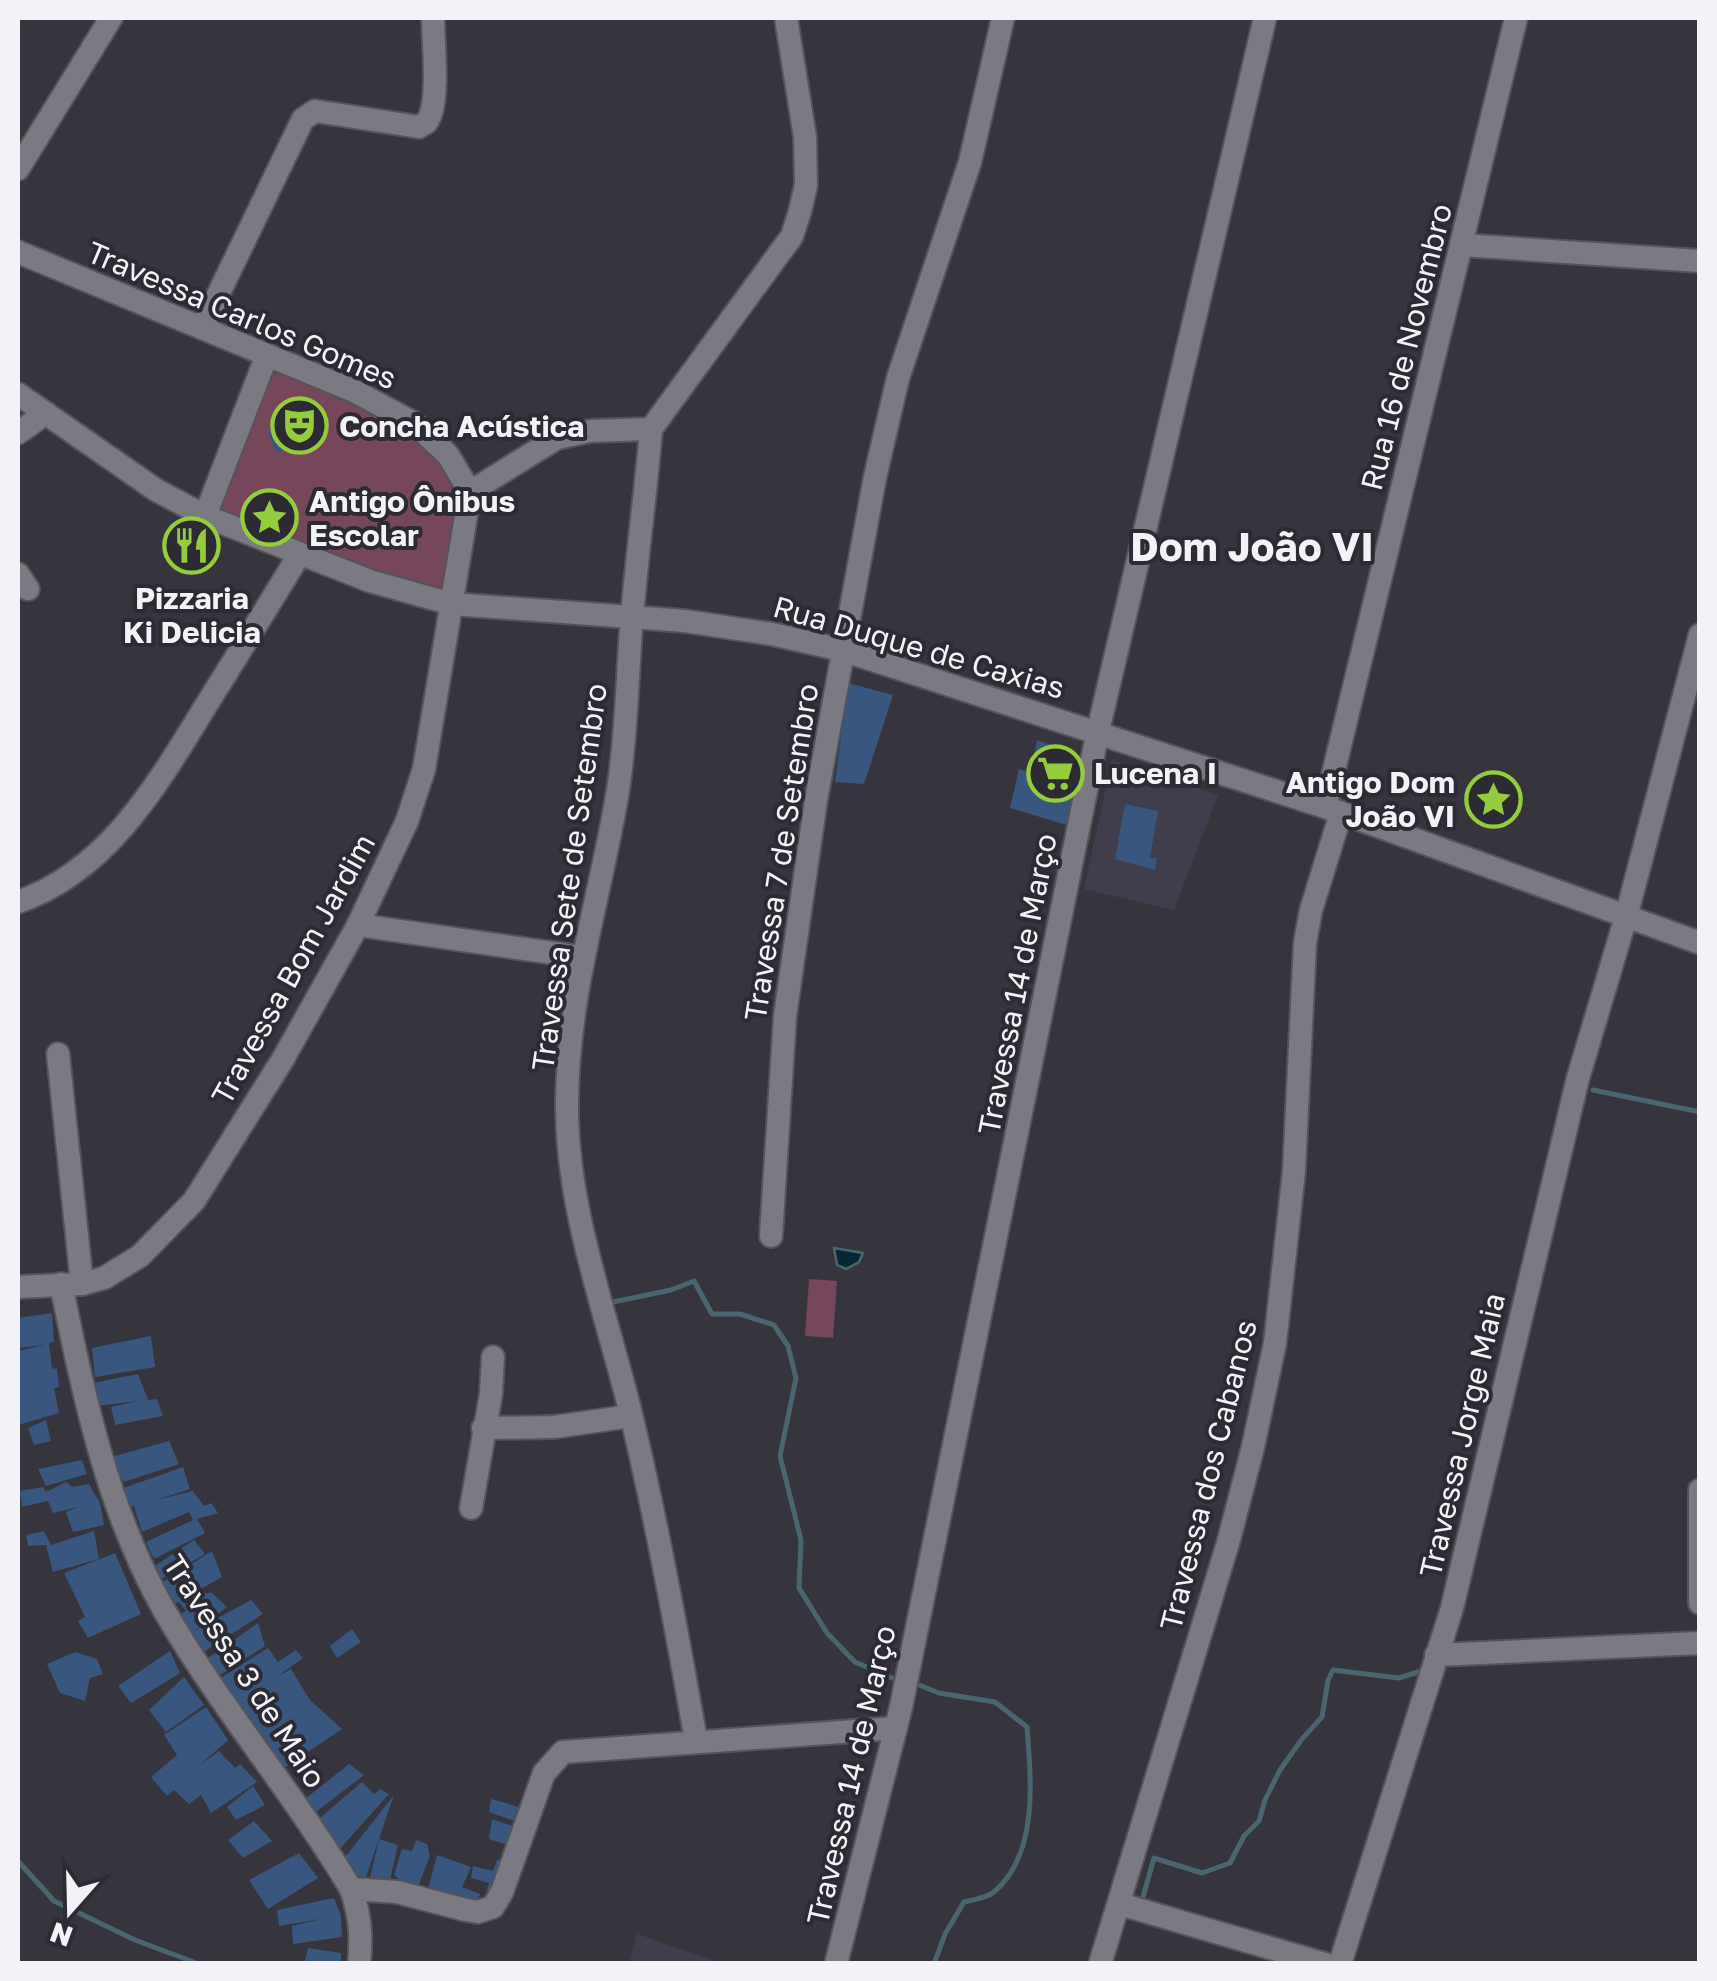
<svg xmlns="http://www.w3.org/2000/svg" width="1717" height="1981" font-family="'Golos Text',sans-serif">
  <rect width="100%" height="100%" fill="#36353d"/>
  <g fill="#403e4c">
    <path d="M1112,760L1218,795L1174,910L1084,889Z"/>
    <path d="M637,1934L722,1963H629Z"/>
  </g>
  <g fill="#76465a">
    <path d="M272,373L286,374C338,397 446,430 454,496C458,525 447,559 442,588L400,582L219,513L267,378Z"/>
    <path d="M809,1279L837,1281L833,1338L805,1336Z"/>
  </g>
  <path fill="#042935" stroke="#4b656f" stroke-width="2.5" d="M834,1248L863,1253L859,1262L846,1269L837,1265Z"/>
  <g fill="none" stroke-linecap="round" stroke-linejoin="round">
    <g stroke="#4b656f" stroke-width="5">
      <path d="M1593,1090L1700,1112"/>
      <path d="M613,1302L671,1290L694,1281L712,1314H740L774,1325L788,1346L796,1378L780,1456L801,1540L799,1588L827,1633L855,1662L897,1680"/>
      <path d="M919,1685L939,1693L995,1702L1027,1727C1031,1779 1039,1854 994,1892C987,1898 973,1900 964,1902L945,1934L934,1964"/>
      <path d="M18,1861L54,1901L135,1940L199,1964"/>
      <path d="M1141,1904L1154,1858L1202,1873L1230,1863L1244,1836L1259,1821L1265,1800L1280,1770L1302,1739L1322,1717L1328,1680L1333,1670L1399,1678L1418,1672"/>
    </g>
  </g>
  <g fill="#39567f">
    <path d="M305,403L322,413L330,429L321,434L319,441L308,451L286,449L276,453L269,434L271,423L284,407Z"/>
    <path d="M848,683L893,695L864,784L835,782Z"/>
    <path d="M1037,740L1084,757L1070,826L1010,808L1019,769L1031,773Z"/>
    <path d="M1125,804L1158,811L1150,858H1157L1155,870L1115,859Z"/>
    <path d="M52,1313L54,1342L49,1343L52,1369L57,1368L59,1387L54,1388L59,1413L18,1425V1351L45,1345L18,1348V1318Z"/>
    <path d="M151,1336L155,1367L95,1377L92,1348Z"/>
    <path d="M138,1374L148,1400L157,1399L163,1416L115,1425L111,1407L138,1401L96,1406L93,1383Z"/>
    <path d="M46,1420L51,1441L34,1445L28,1428Z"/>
    <path d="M169,1441L179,1464L124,1482L108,1458Z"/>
    <path d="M82,1460L87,1474L46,1486L38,1469Z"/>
    <path d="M183,1467L190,1489L156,1500L193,1491L204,1506L211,1503L218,1513L197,1519L205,1533L154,1559L146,1542L193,1520L189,1512L142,1532L134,1506L130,1507L121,1489Z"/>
    <path d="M66,1482L72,1487L89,1484L100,1503L104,1525L73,1532L66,1512L78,1507L53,1513L48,1501L22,1507L20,1491L43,1487L46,1492Z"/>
    <path d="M44,1531L51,1545L94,1531L99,1559L53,1572L46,1545L28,1546L26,1535Z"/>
    <path d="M194,1540L205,1554L160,1580L150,1569Z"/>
    <path d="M212,1551L222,1577L201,1589L207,1594L211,1592L227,1607L194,1631L251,1600L263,1614L202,1653L176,1617L186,1611L179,1602L170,1607L161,1583Z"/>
    <path d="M115,1553L141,1614L88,1638L78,1621L85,1617L64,1573Z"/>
    <path d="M258,1623L265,1646L219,1676L208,1658Z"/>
    <path d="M352,1629L361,1642L337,1658L330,1646Z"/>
    <path d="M268,1648L278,1662L296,1650L303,1658L278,1676L291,1669L310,1700L342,1729L281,1770L257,1736L260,1734L219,1679Z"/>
    <path d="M170,1651L180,1673L131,1703L118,1686Z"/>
    <path d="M75,1652L97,1659L103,1674L90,1678L85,1701L60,1693L47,1664Z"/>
    <path d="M184,1677L204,1705L166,1732L149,1710Z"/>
    <path d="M206,1707L228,1740L200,1765L219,1751L235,1768L240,1764L257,1782L211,1813L201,1795L189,1804L174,1790L167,1796L151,1777L177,1755L164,1735Z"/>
    <path d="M349,1764L364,1775L312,1815L300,1803Z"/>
    <path d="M362,1782L374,1794L380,1789L389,1794L337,1852L314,1823Z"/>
    <path d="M253,1786L265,1805L236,1820L227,1807Z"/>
    <path d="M394,1795L366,1877L348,1874L350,1864L342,1861Z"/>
    <path d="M491,1799L527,1809L523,1824L489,1812Z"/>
    <path d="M492,1819L518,1828L512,1846L489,1839Z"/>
    <path d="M254,1821L272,1841L243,1858L228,1840Z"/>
    <path d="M379,1839L398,1845L388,1889L369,1883Z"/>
    <path d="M416,1840L427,1844L430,1856L418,1887L405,1884L394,1875L402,1849L412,1851Z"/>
    <path d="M299,1853L318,1878L268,1909L249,1880Z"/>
    <path d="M437,1855L471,1867L462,1887L480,1894L475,1908L426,1897Z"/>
    <path d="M497,1860H507L498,1899L486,1894L489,1883L471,1878L473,1866L493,1871Z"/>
    <path d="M334,1898L341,1916L342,1937L293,1944L292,1926L321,1919L279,1926L277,1910Z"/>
    <path d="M308,1948L341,1953V1964H304Z"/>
  </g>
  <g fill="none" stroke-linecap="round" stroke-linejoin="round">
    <defs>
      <g id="minor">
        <path d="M18,169L111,18"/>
        <path d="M1462,245L1700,261"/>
        <path d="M18,252L354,391L414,423L448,455L470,492"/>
        <path d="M202,328L303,119L315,111L419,127C425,123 427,124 430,116C439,92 433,44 433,18"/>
        <path d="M18,394L156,490L205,516L370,581L452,604L685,621L772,634L842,650L1325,807L1700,943"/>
        <path d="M651,429C646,492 637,554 632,617C627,675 627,733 618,790C600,900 566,997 567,1111C568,1213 607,1316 631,1414C657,1522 677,1631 696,1741"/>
        <path d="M18,433L46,413"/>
        <path d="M205,516L267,355"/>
        <path d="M18,574L28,589"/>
        <path d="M1325,807L1516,18"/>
        <path d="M18,902C111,870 161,778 210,699C240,651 270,603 299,555"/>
        <path d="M358,925L581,957"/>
        <path d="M58,1054L82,1284"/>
        <path d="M771,1236L785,1016L816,800L875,477L898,378L970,162L1003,18"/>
        <path d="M61,1284C84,1397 107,1509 164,1610C220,1707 294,1793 351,1889C360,1914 362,1936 359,1964"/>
        <path d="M18,1287L82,1284L104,1278L140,1256L194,1201L283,1059L358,925L407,821L424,769L470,492L557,438L590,431L651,429L792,236L800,211L806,185L805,137L786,18"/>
        <path d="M483,1428L554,1427L631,1416"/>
        <path d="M1700,1490V1603"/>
        <path d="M471,1508L491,1394L493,1357"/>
        <path d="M1436,1655L1700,1643"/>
        <path d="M351,1889L397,1892L466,1910L478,1912L493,1907L502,1892L544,1773L563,1752L896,1728"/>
        <path d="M1120,1904L1325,1964"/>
        <path d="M836,1964L901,1707L1098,731L1265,18"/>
        <path d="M1100,1964L1228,1543L1253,1447L1275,1343L1294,1171L1305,943L1311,910L1341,813"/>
        <path d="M1340,1964L1452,1608L1578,1078L1626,917L1700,635"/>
      </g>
    </defs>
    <use href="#minor" stroke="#54545b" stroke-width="26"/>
    <use href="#minor" stroke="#7b7a83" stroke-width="22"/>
  </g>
  <defs>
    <symbol id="theatre-ring" viewBox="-11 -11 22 22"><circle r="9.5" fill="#2c2b33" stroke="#94cc3c" stroke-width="1.5"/><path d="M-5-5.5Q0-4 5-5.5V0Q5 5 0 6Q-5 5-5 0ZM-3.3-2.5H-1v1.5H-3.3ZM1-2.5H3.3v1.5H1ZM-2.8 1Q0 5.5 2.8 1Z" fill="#94cc3c"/></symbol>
    <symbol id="sight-ring" viewBox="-11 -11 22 22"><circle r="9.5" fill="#2c2b33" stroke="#94cc3c" stroke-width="1.5"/><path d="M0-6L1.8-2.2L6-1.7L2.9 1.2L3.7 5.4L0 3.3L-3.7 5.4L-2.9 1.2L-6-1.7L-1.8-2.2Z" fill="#94cc3c"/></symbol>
    <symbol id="restaurant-ring" viewBox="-11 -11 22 22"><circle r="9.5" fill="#2c2b33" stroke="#94cc3c" stroke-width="1.5"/><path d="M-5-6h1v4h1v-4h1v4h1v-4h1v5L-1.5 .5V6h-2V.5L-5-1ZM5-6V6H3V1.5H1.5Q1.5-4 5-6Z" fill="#94cc3c"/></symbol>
    <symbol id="supermarket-ring" viewBox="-11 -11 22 22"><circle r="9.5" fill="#2c2b33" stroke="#94cc3c" stroke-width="1.5"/><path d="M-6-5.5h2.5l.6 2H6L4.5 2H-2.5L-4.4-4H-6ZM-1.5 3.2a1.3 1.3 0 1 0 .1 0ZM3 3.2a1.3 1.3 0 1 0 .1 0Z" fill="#94cc3c"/></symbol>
  </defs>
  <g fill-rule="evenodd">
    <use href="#theatre-ring" x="268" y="394" width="63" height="63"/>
    <use href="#sight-ring" x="238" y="486" width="63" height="63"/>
    <use href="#restaurant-ring" x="160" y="514" width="63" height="63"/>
    <use href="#supermarket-ring" x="1024" y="742" width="63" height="63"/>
    <use href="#sight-ring" x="1462" y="768" width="63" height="63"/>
  </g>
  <g text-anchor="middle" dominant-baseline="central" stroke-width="8" stroke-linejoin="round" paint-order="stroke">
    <g font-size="30" fill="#f2f2f7" stroke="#2c2b33">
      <text transform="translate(242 315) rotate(23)">Travessa Carlos Gomes</text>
      <text transform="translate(1406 347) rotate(-76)">Rua 16 de Novembro</text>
      <text transform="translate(919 647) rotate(16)">Rua Duque de Caxias</text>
      <text transform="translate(781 852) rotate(-81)">Travessa 7 de Setembro</text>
      <text transform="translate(569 877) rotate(-82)">Travessa Sete de Setembro</text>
      <text transform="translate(293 969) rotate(-61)">Travessa Bom Jardim</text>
      <text transform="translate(1017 984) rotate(-79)">Travessa 14 de Março</text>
      <text transform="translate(1462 1435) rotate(-77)">Travessa Jorge Maia</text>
      <text transform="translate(1208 1475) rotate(-76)">Travessa dos Cabanos</text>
      <text transform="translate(245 1671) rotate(57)">Travessa 3 de Maio</text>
      <text transform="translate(851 1775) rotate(-77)">Travessa 14 de Março</text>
    </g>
    <g font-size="30" font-weight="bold" fill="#f2f2f7" stroke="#2c2b33" text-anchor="start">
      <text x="339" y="426">Concha Acústica</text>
      <text x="309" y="501">Antigo Ônibus<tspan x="309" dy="34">Escolar</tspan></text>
      <text x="192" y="598" text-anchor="middle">Pizzaria<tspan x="192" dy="34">Ki Delicia</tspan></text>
      <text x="1094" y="773">Lucena I</text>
      <text x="1455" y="782" text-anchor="end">Antigo Dom<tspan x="1455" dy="34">João VI</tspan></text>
    </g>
    <g font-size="40" font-weight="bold" fill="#f2f2f7" stroke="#2c2b33">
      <text x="1252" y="546">Dom João VI</text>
    </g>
  </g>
  <rect width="1717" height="1981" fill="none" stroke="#f2f2f7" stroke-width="40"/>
  <g transform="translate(70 1911) rotate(200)" stroke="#2c2b33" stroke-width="8" paint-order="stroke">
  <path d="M0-8L18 38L0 25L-18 38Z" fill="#f2f2f7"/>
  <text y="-15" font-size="28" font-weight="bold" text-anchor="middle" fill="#f2f2f7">N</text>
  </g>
</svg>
